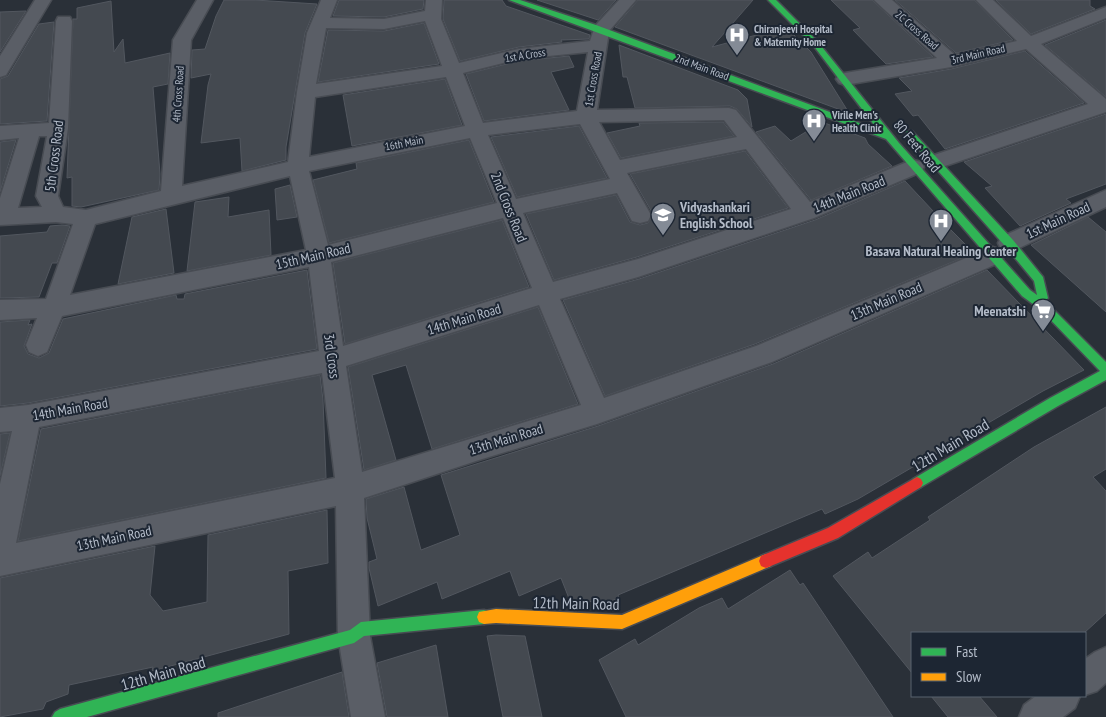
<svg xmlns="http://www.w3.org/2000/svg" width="1106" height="717" font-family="'PT Sans Narrow',sans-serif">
  <rect width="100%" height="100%" fill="#2a3038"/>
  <g fill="#444950" stroke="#52575f">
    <path d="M224,0H255L317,4L305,33L286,147V160L242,171L240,138L201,143L208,85L211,74L191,78L192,50L205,49L216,16Z"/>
    <path d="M339,0H424L423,9L384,17L333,16Z"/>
    <path d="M444,0H502L506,6L590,35L589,39L561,40L562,42L519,47L460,61L443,19Z"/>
    <path d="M537,0H616L598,20Z"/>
    <path d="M638,0H753L712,47L786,27L811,52L849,113L615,27Z"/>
    <path d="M831,0H872L933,57L886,64L853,30L860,28Z"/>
    <path d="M895,0H974L1013,40L956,53Z"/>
    <path d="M996,0H1090V6L1095,9L1031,34Z"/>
    <path d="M111,1L114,52L123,39L125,63L170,53L168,84L153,87L160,174L159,190L81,207L72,206V177L67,178L73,19H77V8Z"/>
    <path d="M26,11L0,52V12Z"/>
    <path d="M1106,20V97L1045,45Z"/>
    <path d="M54,22L47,121L0,124V79L8,76L39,24Z"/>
    <path d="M424,23L439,64L318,82L328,30L384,31Z"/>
    <path d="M619,45L738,90L747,99L752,127L737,109L730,106L635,108L627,77H623Z"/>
    <path d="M1025,51L1084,103L945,149L918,115L913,116L895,94L912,91L899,78L951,69Z"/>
    <path d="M569,56L574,67L551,72L569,110L484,121L466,74L519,61Z"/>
    <path d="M445,79L462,125L352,146L343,95Z"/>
    <path d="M1106,114V184L1066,199L1071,203L1020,226L985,188L992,186L964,162Z"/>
    <path d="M723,122L734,136L621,158L607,133L640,126L639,123Z"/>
    <path d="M822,122L865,138L868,144L892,166L811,200L756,132L775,126L791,141Z"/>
    <path d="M579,126L607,178L517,197L491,137Z"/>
    <path d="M16,140L0,192V142Z"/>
    <path d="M469,140L494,202L329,243L313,180L357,169L356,163Z"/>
    <path d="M745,151L788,208L637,257L554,280L526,214L616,195L630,222L640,225L648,223L653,214L630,174Z"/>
    <path d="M905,181L934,212H933L974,253L755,344L605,396L563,300L639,279L815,220Z"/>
    <path d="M290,185L297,217L277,220L275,189Z"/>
    <path d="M229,197L228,217L269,210L271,255L187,271L195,202Z"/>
    <path d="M166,209L174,273L118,284L132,217Z"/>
    <path d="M1088,217L1106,232V312L1031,245Z"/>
    <path d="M502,220L529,287L345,344L333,263Z"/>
    <path d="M62,225L70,226L57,263H52L39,297L0,298V236L47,232L50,226Z"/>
    <path d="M307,270L317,349L28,403L0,406V322L30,320L28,325L32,324L24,346L28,354L39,358L49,353L63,319L176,295L177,299H184L185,294Z"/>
    <path d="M987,270L1084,370L1043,391L858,499L825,514L822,509L618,595L619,598L608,602L570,601L561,578L519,596L510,571L442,599L437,582L378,606L369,568V562L377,559L367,518L366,499L404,487L421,550L460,535L441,475L598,426L773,364Z"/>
    <path d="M538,307L578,404L432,449L406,365L372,375L396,460L364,470L348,367Z"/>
    <path d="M320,375L323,400L326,478L18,541L41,429Z"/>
    <path d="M1106,407V469L1093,477L1106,491V613L1084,633H912V673L833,576L868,552L872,558L930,520L928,517L1034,447Z"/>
    <path d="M10,433L0,476V434Z"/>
    <path d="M327,510L328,563L288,571L289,634L152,671L153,667L69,685L68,694L46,702L43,709L0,717V578L155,546L150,595L163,611L207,602L208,535Z"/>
    <path d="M790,570L800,585L803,583L893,717H626L599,660L635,639L638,645L699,608L722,598L728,609Z"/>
    <path d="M496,635L525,636L542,717H503L487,636Z"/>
    <path d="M436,645L448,717H387L377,663Z"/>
    <path d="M342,672L349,717H218V713Z"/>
    <path d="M931,696H979L997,717H948Z"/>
  </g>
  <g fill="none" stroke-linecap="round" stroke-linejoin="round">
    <defs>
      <g id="street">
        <path d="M35,0H51L6,75L0,77V56Z"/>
        <path d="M197,0H213L191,40L182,186L288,162L297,92L307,33L321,0H337L330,18L384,19L425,11L426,0H442L441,19L459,63L519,49L590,41L595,26L619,0H636L609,31L597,110L729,108L736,110L810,202L907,162L914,160L921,162L924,167L921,172L814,218L638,277L560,299L604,398L756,346L985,250L993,247L1001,250L1004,256L1001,262L772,362L597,424L479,460L364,498L370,636L385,717H351L338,636L336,506L0,576V484L12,431L0,432V408L28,405L319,351L309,267L62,316L47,352L38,356L29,352L26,345L37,318L0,320V300L46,299L73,224L56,222L0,225V198L19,138L0,140V126L49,123L56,21L58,17H70L72,21L68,128L58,196L63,207L86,210L161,191L173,40ZM425,21L442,66L316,84L326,28L384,29ZM588,52L577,111L483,123L463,73L519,59ZM446,77L465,126L309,157L315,97ZM724,120L737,137L620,160L599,122ZM580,124L610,179L516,199L488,135ZM39,136H47L36,196L42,207L18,208ZM470,138L497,203L328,245L309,171ZM746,149L791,209L638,259L553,282L523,213L617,193L632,221L640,223L648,221L651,215L627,173ZM290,176L306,250L70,295L95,224ZM503,218L532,288L343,346L331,262ZM539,305L581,405L362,472L346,366ZM322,373L335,478L16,543L39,427Z"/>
        <path d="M874,0H892L955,55L1017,41L976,0H993L1031,36L1106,7V18L1041,44L1106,99V112L942,167L935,169L928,167L925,162L928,157L1088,104L1026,49L951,67L845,85L839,83L836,79L839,75L845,73L937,58Z"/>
        <path d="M1106,190V207L1017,249L1009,252L1001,249L998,243L1001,237Z"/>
        <path d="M1106,647V683L1097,691L1085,695V659L1095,652Z"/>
        <path d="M1036,696H1080L1075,708L1063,717H1019L1024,705Z"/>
      </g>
      <g id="fast">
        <path d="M509,0H520L596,25L878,130L813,45L768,0H776L818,42L899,143L1030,290L1037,295L1034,281L1005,246L906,135V131H912L1013,240L1043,277L1048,298L1045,301L1106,362V380L1058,406L921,487L917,489L913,487L911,483L913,479L1050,398L1100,371L1041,310L1022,296L886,139Z"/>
        <path d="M484,610L489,612L491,617L489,622L484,624L364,636L354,643L87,717H52L55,712L60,709L350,630L361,622Z"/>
      </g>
      <path id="slow" d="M766,554L771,556L773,561L771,566L622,629L496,623L484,624L479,622L477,617L479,612L496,609L622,615Z"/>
      <path id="jam" d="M917,477L921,479L923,483L921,487L838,538L766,568L761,566L759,561L761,556L828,528Z"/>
    </defs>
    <use href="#street" stroke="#484c53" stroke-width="3"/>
    <use href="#fast" stroke="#484c53" stroke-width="3"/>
    <use href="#slow" stroke="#484c53" stroke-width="3"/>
    <use href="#jam" stroke="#484c53" stroke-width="3"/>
    <use href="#street" fill="#5a5e66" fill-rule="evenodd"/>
    <use href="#fast" fill="#30b455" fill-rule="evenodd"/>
    <use href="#slow" fill="#ff9f0a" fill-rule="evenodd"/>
    <use href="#jam" fill="#e5322d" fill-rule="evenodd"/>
  </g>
  <defs>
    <symbol id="hospital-pin" viewBox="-11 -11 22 30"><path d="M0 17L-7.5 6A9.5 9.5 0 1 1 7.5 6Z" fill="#848b96" stroke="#1d2633"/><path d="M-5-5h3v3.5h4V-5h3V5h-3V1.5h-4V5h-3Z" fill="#fff"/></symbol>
    <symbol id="school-pin" viewBox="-11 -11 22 30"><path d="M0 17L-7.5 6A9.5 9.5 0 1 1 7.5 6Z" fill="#848b96" stroke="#1d2633"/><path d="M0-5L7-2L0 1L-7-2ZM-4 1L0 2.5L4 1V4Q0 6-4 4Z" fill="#fff"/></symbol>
    <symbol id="supermarket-pin" viewBox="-11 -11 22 30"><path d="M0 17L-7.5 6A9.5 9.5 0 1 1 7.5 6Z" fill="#848b96" stroke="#1d2633"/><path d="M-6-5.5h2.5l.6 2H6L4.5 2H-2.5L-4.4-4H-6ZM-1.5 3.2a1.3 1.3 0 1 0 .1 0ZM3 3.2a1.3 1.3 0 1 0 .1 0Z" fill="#fff"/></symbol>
  </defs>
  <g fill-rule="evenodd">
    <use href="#hospital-pin" x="723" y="21" width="28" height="38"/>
    <use href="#hospital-pin" x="800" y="107" width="28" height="38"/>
    <use href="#school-pin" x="649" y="201" width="28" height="38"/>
    <use href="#hospital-pin" x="927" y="207" width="28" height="38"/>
    <use href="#supermarket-pin" x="1029" y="297" width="28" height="38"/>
  </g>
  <g text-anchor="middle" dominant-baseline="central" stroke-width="4" stroke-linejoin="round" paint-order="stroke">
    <g font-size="11" font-weight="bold" fill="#b4bcc9" stroke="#1d2633" text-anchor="start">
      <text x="754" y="29">Chiranjeevi Hospital<tspan x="754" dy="13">&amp; Maternity Home</tspan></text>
      <text x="832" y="115">Virile Men's<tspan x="832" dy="13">Health Clinic</tspan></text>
    </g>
    <g font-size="11" fill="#b4bcc9" stroke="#1d2633">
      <text transform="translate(917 30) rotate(41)">2C Cross Road</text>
      <text transform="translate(978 54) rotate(-13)">3rd Main Road</text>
      <text transform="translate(525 55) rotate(-9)">1st A Cross</text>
      <text transform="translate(702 67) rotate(20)">2nd Main Road</text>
      <text transform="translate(593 79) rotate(-80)">1st Cross Road</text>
      <text transform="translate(178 94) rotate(-86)">4th Cross Road</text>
      <text transform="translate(404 143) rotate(-11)">16th Main</text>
    </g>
    <g font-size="14" fill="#b4bcc9" stroke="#1d2633">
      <text transform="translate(917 146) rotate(50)">80 Feet Road</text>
      <text transform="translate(54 156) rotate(-83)">5th Cross Road</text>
      <text transform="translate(849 194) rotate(-22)">14th Main Road</text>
      <text transform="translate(509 207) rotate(68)">2nd Cross Road</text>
      <text transform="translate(1058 220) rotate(-25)">1st Main Road</text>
      <text transform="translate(313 256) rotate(-13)">15th Main Road</text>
      <text transform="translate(886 301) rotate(-23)">13th Main Road</text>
      <text transform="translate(464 319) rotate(-17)">14th Main Road</text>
      <text transform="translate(332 356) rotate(82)">3rd Cross</text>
      <text transform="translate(70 409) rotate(-10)">14th Main Road</text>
      <text transform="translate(506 439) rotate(-17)">13th Main Road</text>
      <text transform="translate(114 538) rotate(-12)">13th Main Road</text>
    </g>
    <g font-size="14" font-weight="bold" fill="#b4bcc9" stroke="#1d2633" text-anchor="start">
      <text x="680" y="207">Vidyashankari<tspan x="680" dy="16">English School</tspan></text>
      <text x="941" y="251" text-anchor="middle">Basava Natural Healing Center</text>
      <text x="1026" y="311" text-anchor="end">Meenatshi</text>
    </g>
    <g font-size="16" fill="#b4bcc9" stroke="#1d2633">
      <text transform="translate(950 445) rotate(-31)">12th Main Road</text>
      <text transform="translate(576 603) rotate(1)">12th Main Road</text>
      <text transform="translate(163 673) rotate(-16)">12th Main Road</text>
    </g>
  </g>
  <rect x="911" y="632" width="175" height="65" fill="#1d2633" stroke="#59626f"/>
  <rect x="921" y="648" width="25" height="8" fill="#30b455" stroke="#59626f"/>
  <text x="956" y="657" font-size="15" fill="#b4bcc9">Fast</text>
  <rect x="921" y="673" width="25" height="8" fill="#ff9f0a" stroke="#59626f"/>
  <text x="956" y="682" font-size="15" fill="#b4bcc9">Slow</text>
</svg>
